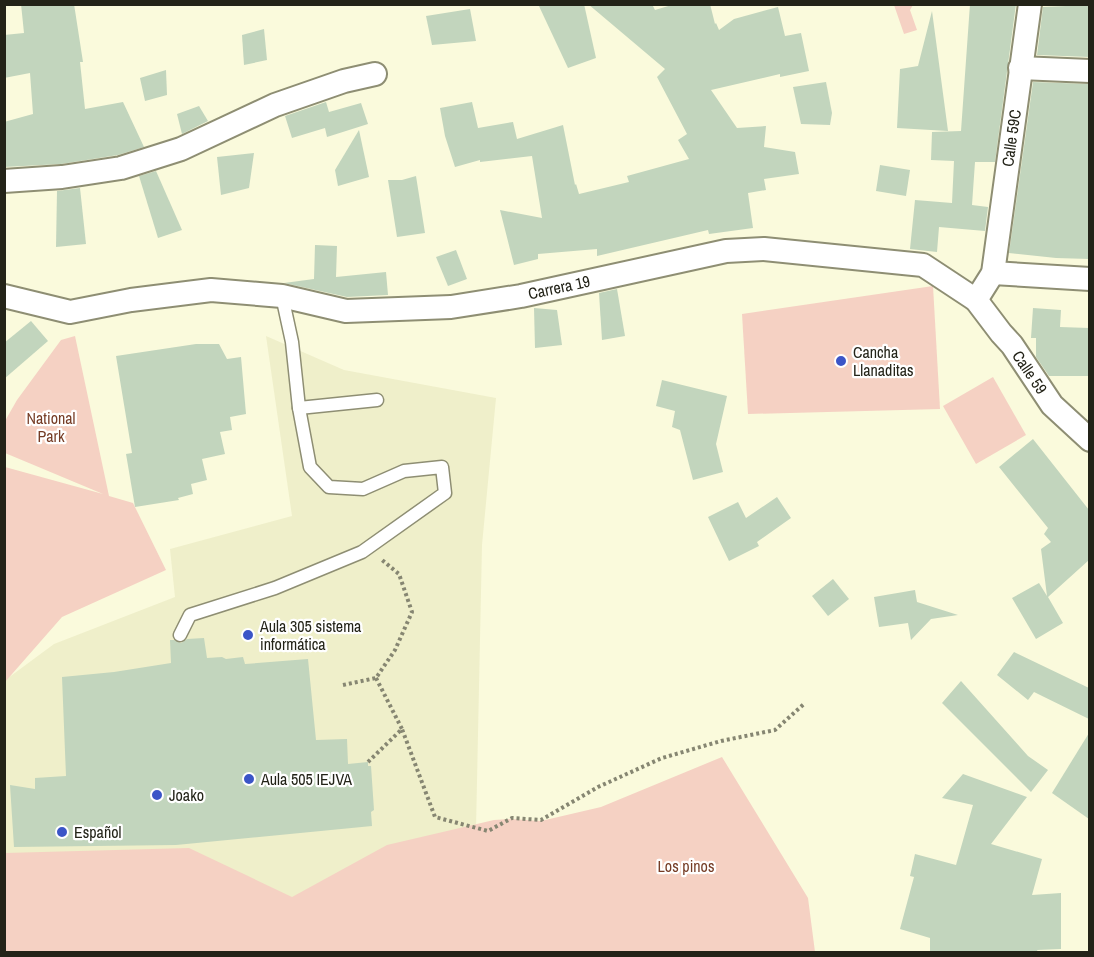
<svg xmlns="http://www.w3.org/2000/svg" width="1094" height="957" font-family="'Archivo Narrow',sans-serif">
  <rect width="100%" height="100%" fill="#fafadc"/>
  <path fill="#efefca" d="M266,336L344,370L496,398L482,545L475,876L5,952L4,681L54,644L175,597L170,549L292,516Z"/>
  <g fill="#f5d1c3">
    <path d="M894,5H913L910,10L917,30L904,34Z"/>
    <path d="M933,286L940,409L748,414L742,314Z"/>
    <path d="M75,336L109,496L133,503L166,570L62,617L5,682V467L103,494L5,453V421L17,400L61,340Z"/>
    <path d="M993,377L1026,435L976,464L943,406Z"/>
    <path d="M722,757L808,898L815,952H5V853L189,848L292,897L387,845L494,820L511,819L541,821L601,807Z"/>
  </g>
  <g fill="#c2d5bd">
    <path d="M21,4H74L83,62H80L85,109L123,102L144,147L118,155L61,164L4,167V122L33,114L30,73L4,78V35L24,33Z"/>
    <path d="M538,4H584L596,58L568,68Z"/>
    <path d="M588,4H652L655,10L675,4H710L715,24L716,23L719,30L734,19L778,7L785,36L801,33L809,71L780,77V74L711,90L737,128L766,126L764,147L795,152L799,174L764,179L766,190L748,193L753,228L709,234L708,230L597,256V249L538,254V259L514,265L500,210L542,218L532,156L480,162V160L455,167L445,136L440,108L472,102L478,128L513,122L517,139L563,125L575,185L576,184L579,194L629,182L627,176L689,159L678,140L687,134L657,77L665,69Z"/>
    <path d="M970,4H1016L995,162H975L972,205L988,207L985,231L939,227L937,252L910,249L915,200L952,203L954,161L931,160L932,132L961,131Z"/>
    <path d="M1089,5V57L1037,55L1043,7Z"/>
    <path d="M470,9L476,41L432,45L426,16Z"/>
    <path d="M932,11L948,131L897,128L900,69L918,66Z"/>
    <path d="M264,29L267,60L244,65L242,35Z"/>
    <path d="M166,70L167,95L145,101L140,78Z"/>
    <path d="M826,82L832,113L830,125L801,124L793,87Z"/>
    <path d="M1033,82L1089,84V259L1056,258L1009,253Z"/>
    <path d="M326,102L329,112L361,103L368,124L327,137L325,128L292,138L285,116Z"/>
    <path d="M199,106L208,121L182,134L177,114Z"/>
    <path d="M359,130L369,177L338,186L335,170Z"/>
    <path d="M254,153L249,188L221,195L217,157Z"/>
    <path d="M880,165L910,170L906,196L876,191Z"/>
    <path d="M156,171L182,230L158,238L139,176Z"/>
    <path d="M416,176L425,233L397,237L388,180H402Z"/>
    <path d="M80,188L86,244L56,247L57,191Z"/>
    <path d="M315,245L337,246L336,277L386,272L388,295L347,297L284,283L314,279Z"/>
    <path d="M456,250L467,279L448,286L436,257Z"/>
    <path d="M617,289L625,336L602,340L599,293Z"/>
    <path d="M534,308L557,310L562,345L535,348Z"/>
    <path d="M1033,308L1061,310L1060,327L1089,328V376H1049L1036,357V338H1031Z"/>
    <path d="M31,321L48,341L4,379V343Z"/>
    <path d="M196,344H219L227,359L241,357L246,414L230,417L232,430L220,432L225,454L202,459L207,480L191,484L193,494L178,498L179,500L135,507L126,454L132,453L116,356Z"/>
    <path d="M662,380L727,396L716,444L723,472L693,480L680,430L672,427L675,411L656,406Z"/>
    <path d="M1033,439L1089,510V560L1048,597L1063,623L1036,639L1012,598L1039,583L1047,596L1041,549L1051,542L1044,534L1048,528L999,467Z"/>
    <path d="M777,497L791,518L757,542L759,546L729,561L708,517L738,502L746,518Z"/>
    <path d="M833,579L849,599L828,616L812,596Z"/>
    <path d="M915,590L917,602L958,615L931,619L911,640L908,623L879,627L874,597Z"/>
    <path d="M204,638L207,658L222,657L226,659L243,657L245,664L308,659L316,740L347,739L348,764L368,762V766H371L374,810L371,812L372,826L176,845L14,847L10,785L35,789V778L66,776L62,677L114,672L171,663L170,640H174L181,643L187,639Z"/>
    <path d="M1014,652L1089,688V719L1034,692L1028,700L997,675Z"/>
    <path d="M961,681L1028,756L1048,770L1031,792L942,703Z"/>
    <path d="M1089,733V819L1052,793Z"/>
    <path d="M963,774L1027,797L991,844L1042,859L1032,895L1061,893V949L1037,950L1038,952H930V938L900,929L914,877L910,876L915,854L956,865L973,805L942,798Z"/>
  </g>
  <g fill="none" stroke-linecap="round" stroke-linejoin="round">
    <defs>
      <g id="service">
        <path d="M299,408L377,400"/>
        <path d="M180,635L190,615L275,588L362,552L445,493L442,467L404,471L363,489L329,487L310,467L299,408L292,342L282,296"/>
      </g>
      <g id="minor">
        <path d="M1020,68L1090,71"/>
        <path d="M4,181L62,177L121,168L181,149L275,105L344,81L375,74"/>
        <path d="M993,273L1090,279"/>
        <path d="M4,296L70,312L131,300L211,290L282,296L346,311L451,307L521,296L726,251L764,249L923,265L976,300L1001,333L1012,345L1052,405L1090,440"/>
        <path d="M976,300L993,273L1030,4"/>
      </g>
    </defs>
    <use href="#service" stroke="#8e8e73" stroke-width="15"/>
    <use href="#minor" stroke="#8e8e73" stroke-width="26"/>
    <g stroke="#868672" stroke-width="4" stroke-dasharray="3 3" stroke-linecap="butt">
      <path d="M376,678L402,729"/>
      <path d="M343,685L376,678L395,650L412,612L399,574L382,560"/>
      <path d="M368,762L402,729L435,817L488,831L512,818L541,820L598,787L662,758L721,741L775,730L805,703"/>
    </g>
    <use href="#service" stroke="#fff" stroke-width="12"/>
    <use href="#minor" stroke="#fff" stroke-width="22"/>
  </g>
  <g fill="#3b55c7" stroke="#fff" stroke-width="2">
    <circle cx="841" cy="361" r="6"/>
    <circle cx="248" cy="635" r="6"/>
    <circle cx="249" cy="779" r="6"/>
    <circle cx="157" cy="795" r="6"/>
    <circle cx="62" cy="832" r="6"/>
  </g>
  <g text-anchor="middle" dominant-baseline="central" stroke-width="4.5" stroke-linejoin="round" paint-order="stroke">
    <g font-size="16" fill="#232318" stroke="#fff">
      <text transform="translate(1011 138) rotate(-82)">Calle 59C</text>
      <text transform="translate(559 287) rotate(-12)">Carrera 19</text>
      <text transform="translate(1030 372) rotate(56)">Calle 59</text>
    </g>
    <g font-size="16" fill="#232318" stroke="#fff" text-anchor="start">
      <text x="853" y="352">Cancha<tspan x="853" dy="18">Llanaditas</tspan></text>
      <text x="260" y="626">Aula 305 sistema<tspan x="260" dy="18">informática</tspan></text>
      <text x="261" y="779">Aula 505 IEJVA</text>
      <text x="169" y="795">Joako</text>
      <text x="74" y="832">Español</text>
    </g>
    <g font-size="16" fill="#753c25" stroke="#fff">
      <text x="51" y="418">National<tspan x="51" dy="18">Park</tspan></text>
      <text x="686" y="866">Los pinos</text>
    </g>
  </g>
  <rect width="1094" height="957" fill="none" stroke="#232318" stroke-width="12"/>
</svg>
